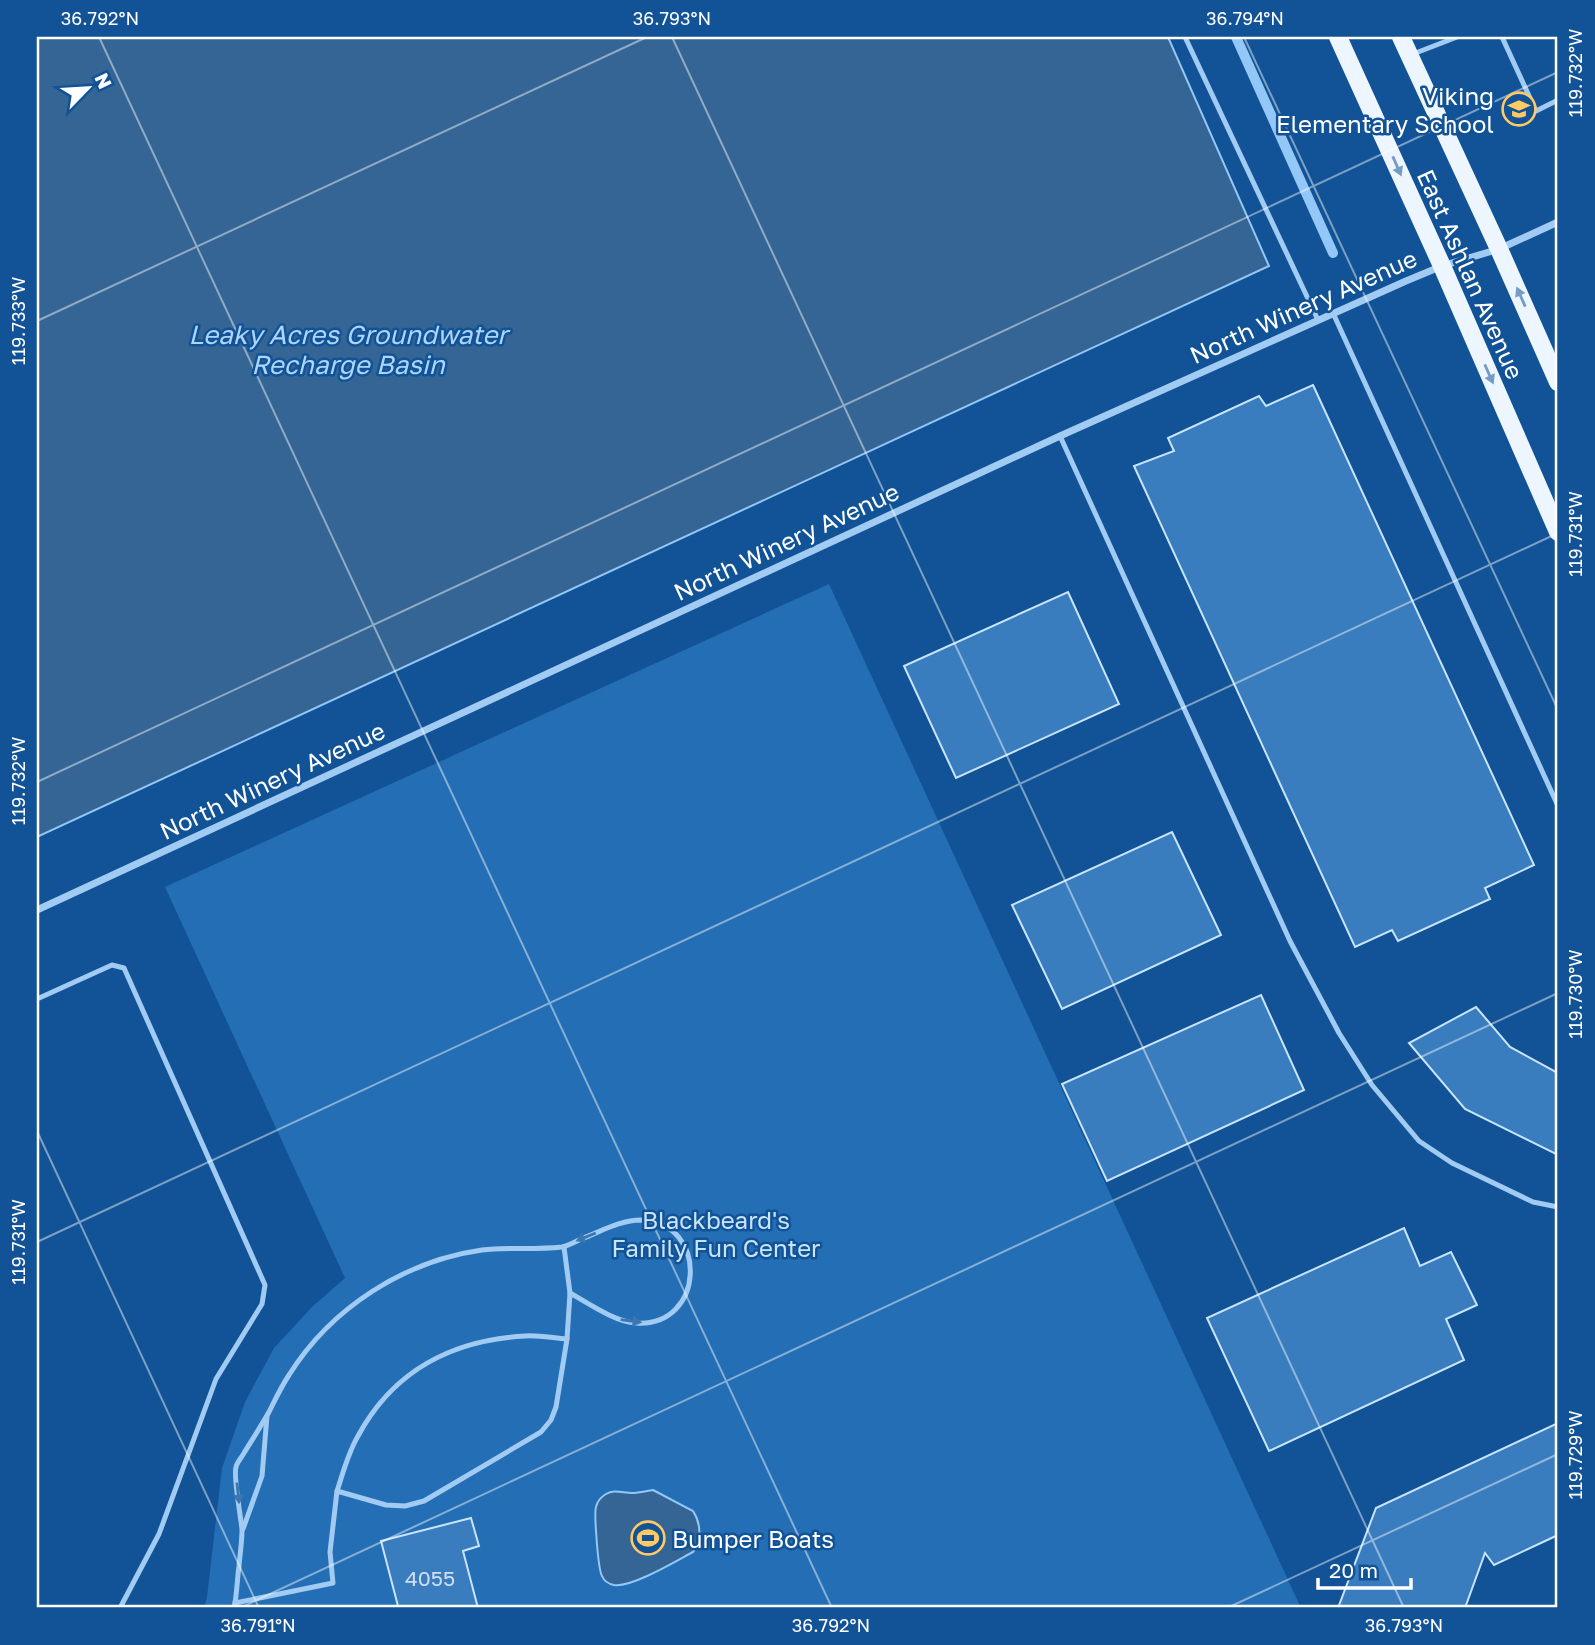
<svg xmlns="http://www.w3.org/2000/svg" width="1595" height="1645" font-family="'Golos Text',sans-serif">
  <rect width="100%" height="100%" fill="#115396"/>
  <path fill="#246eb5" d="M829,584L1301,1608H204L207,1597L222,1468L245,1402L274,1348L312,1307L345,1278L165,887Z"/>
  <g fill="#346595" stroke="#92c7f7" stroke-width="2">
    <path d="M37,37H1168L1269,266L37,837Z"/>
    <path d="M653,1490L693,1511C701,1523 702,1541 693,1552C676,1561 631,1588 614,1585C609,1584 604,1581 602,1576C598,1569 594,1514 596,1507C597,1502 601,1497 606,1494C614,1489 623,1493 632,1493C639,1493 646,1491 653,1490Z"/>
  </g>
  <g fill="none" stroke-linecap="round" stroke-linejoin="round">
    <path stroke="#92c7f7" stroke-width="10" d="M1236,37L1333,253"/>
  </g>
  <g fill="#3a7dbe" stroke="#c9e4fd" stroke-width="2">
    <path d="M1313,385L1534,865L1485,888L1490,899L1398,941L1392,930L1355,947L1134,466L1174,451L1168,438L1259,396L1266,406Z"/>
    <path d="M1068,592L1119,704L956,778L904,666Z"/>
    <path d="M1172,832L1221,935L1062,1009L1012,905Z"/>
    <path d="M1261,995L1304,1090L1107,1181L1062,1084Z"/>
    <path d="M1476,1007L1510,1047L1558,1073V1155L1465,1109L1409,1043Z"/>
    <path d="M1404,1228L1420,1266L1451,1252L1477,1305L1446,1319L1464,1360L1269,1451L1207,1318Z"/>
    <path d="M1558,1423V1535L1494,1565L1485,1553L1465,1608H1338L1376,1508Z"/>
    <path d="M471,1518L479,1546L463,1551L478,1608H389L398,1606L381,1541Z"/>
  </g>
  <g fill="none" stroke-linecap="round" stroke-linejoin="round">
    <g stroke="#a1cbf3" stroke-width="5">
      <path d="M1185,37L1318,320"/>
      <path d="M1502,37L1536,111L1558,100"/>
      <path d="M1413,54L1457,37"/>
      <path d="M1333,313L1558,806"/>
      <path d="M1060,436L1290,941L1339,1033L1372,1085L1419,1141L1452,1163L1533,1202L1558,1207"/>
      <path d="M37,999L112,965L124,968L265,1285L262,1304L216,1379L159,1534L120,1608"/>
      <path d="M337,1491C343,1473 348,1453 358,1436C393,1371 452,1340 525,1336C538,1335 553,1338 567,1339"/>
      <path d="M243,1529L262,1476L267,1416"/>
      <path d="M235,1603L333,1583L330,1552L337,1491L386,1505L405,1506L424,1501L541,1432L551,1420L556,1407L567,1339L570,1293L564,1247"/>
      <path d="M234,1608C237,1595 237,1580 239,1566C240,1554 242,1542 242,1530C241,1517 233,1476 236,1467C237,1462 242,1457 244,1453C252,1440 261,1426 269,1412C275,1400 281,1387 289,1375C331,1308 404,1261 482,1250C509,1247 535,1250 562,1247C568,1246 575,1242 581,1239C600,1232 620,1220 641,1220C710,1222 705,1328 636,1323C615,1322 588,1303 570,1293"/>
    </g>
    <path stroke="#a1cbf3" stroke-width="7" d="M37,910L1060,436L1406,281L1442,266L1499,249L1558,222"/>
    <g stroke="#edf5ff" stroke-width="18">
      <path d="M1338,37L1442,266L1558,532"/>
      <path d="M1401,37L1499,249L1558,382"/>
    </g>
  </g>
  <defs><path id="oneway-solid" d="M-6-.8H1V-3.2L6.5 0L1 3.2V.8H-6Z" transform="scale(1.75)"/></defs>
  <g fill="#749cc5">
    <use href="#oneway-solid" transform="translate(1397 166) rotate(66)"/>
    <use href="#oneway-solid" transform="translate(1521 297) rotate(-114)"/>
    <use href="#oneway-solid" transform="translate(1489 374) rotate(66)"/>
  </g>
  <g fill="#3c77b2">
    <use href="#oneway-solid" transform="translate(586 1237) rotate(158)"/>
    <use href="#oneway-solid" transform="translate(631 1321) rotate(8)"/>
    <use href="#oneway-solid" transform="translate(238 1493) rotate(84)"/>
  </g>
  <path fill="none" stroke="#fff" stroke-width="2" stroke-opacity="0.45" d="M99,37L832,1608M672,37L1404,1608M1244,37L1558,710M37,321L647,37M37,782L1558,72M37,1131L259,1608M37,1242L1558,533M240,1608L1558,993M1227,1608L1558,1454"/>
  <defs>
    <symbol id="school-ring" viewBox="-11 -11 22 22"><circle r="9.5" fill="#115396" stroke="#ffc963" stroke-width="1.5"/><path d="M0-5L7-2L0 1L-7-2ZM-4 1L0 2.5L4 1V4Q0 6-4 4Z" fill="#ffc963"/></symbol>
    <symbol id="stadium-ring" viewBox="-11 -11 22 22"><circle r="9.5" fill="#115396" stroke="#ffc963" stroke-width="1.5"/><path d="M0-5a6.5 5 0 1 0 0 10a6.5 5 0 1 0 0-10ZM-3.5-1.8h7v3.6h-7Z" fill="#ffc963"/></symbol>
  </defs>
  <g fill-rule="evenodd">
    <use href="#school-ring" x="1500" y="90" width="38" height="38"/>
    <use href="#stadium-ring" x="629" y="1519" width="38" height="38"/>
  </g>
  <g text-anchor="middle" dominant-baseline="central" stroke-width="5" stroke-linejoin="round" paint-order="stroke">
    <g font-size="21" fill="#cedeef">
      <text x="430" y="1578">4055</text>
    </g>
    <g font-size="24" fill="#fff" stroke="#115396" text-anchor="end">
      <text x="1494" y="95">Viking<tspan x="1494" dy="28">Elementary School</tspan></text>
      <text x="672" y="1538" text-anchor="start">Bumper Boats</text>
    </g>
    <g font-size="24" fill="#fff" stroke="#115396">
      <text transform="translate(1471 274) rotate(66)">East Ashlan Avenue</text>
      <text transform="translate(1303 306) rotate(-24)">North Winery Avenue</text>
      <text transform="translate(786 541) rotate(-25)">North Winery Avenue</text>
      <text transform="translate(272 780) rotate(-25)">North Winery Avenue</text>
    </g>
    <g font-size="24" fill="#c9e4fd" stroke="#115396">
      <text x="716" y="1219">Blackbeard's<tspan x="716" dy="28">Family Fun Center</tspan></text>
    </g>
    <g font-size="26" font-style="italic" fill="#add5fa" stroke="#115396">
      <text x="348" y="334">Leaky Acres Groundwater<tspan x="348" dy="30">Recharge Basin</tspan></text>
    </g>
  </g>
  <rect width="1595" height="1645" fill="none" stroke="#115396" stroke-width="77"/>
  <g transform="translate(88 88) rotate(65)" stroke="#115396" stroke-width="5" paint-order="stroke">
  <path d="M0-5L12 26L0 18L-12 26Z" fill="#ffffff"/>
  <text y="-10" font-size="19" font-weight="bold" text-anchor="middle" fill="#ffffff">N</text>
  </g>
  <path d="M1318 1578v10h93v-10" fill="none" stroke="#ffffff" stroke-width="3.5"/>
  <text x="1329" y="1578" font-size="21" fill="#ffffff" stroke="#115396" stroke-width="5" paint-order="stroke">20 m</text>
  <rect x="38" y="38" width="1518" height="1568" fill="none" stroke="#fff" stroke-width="2.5"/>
  <g font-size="18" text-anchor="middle" fill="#fff">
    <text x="100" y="25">36.792°N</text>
    <text x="672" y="25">36.793°N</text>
    <text x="1245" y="25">36.794°N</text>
    <text transform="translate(1576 73) rotate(-90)" y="6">119.732°W</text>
    <text transform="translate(19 321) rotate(-90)" y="6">119.733°W</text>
    <text transform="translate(1576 534) rotate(-90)" y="6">119.731°W</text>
    <text transform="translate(19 781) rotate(-90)" y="6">119.732°W</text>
    <text transform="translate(1576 994) rotate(-90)" y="6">119.730°W</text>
    <text transform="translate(19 1242) rotate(-90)" y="6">119.731°W</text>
    <text transform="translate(1576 1455) rotate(-90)" y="6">119.729°W</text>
    <text x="258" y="1632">36.791°N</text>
    <text x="831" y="1632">36.792°N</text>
    <text x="1404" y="1632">36.793°N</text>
  </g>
</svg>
